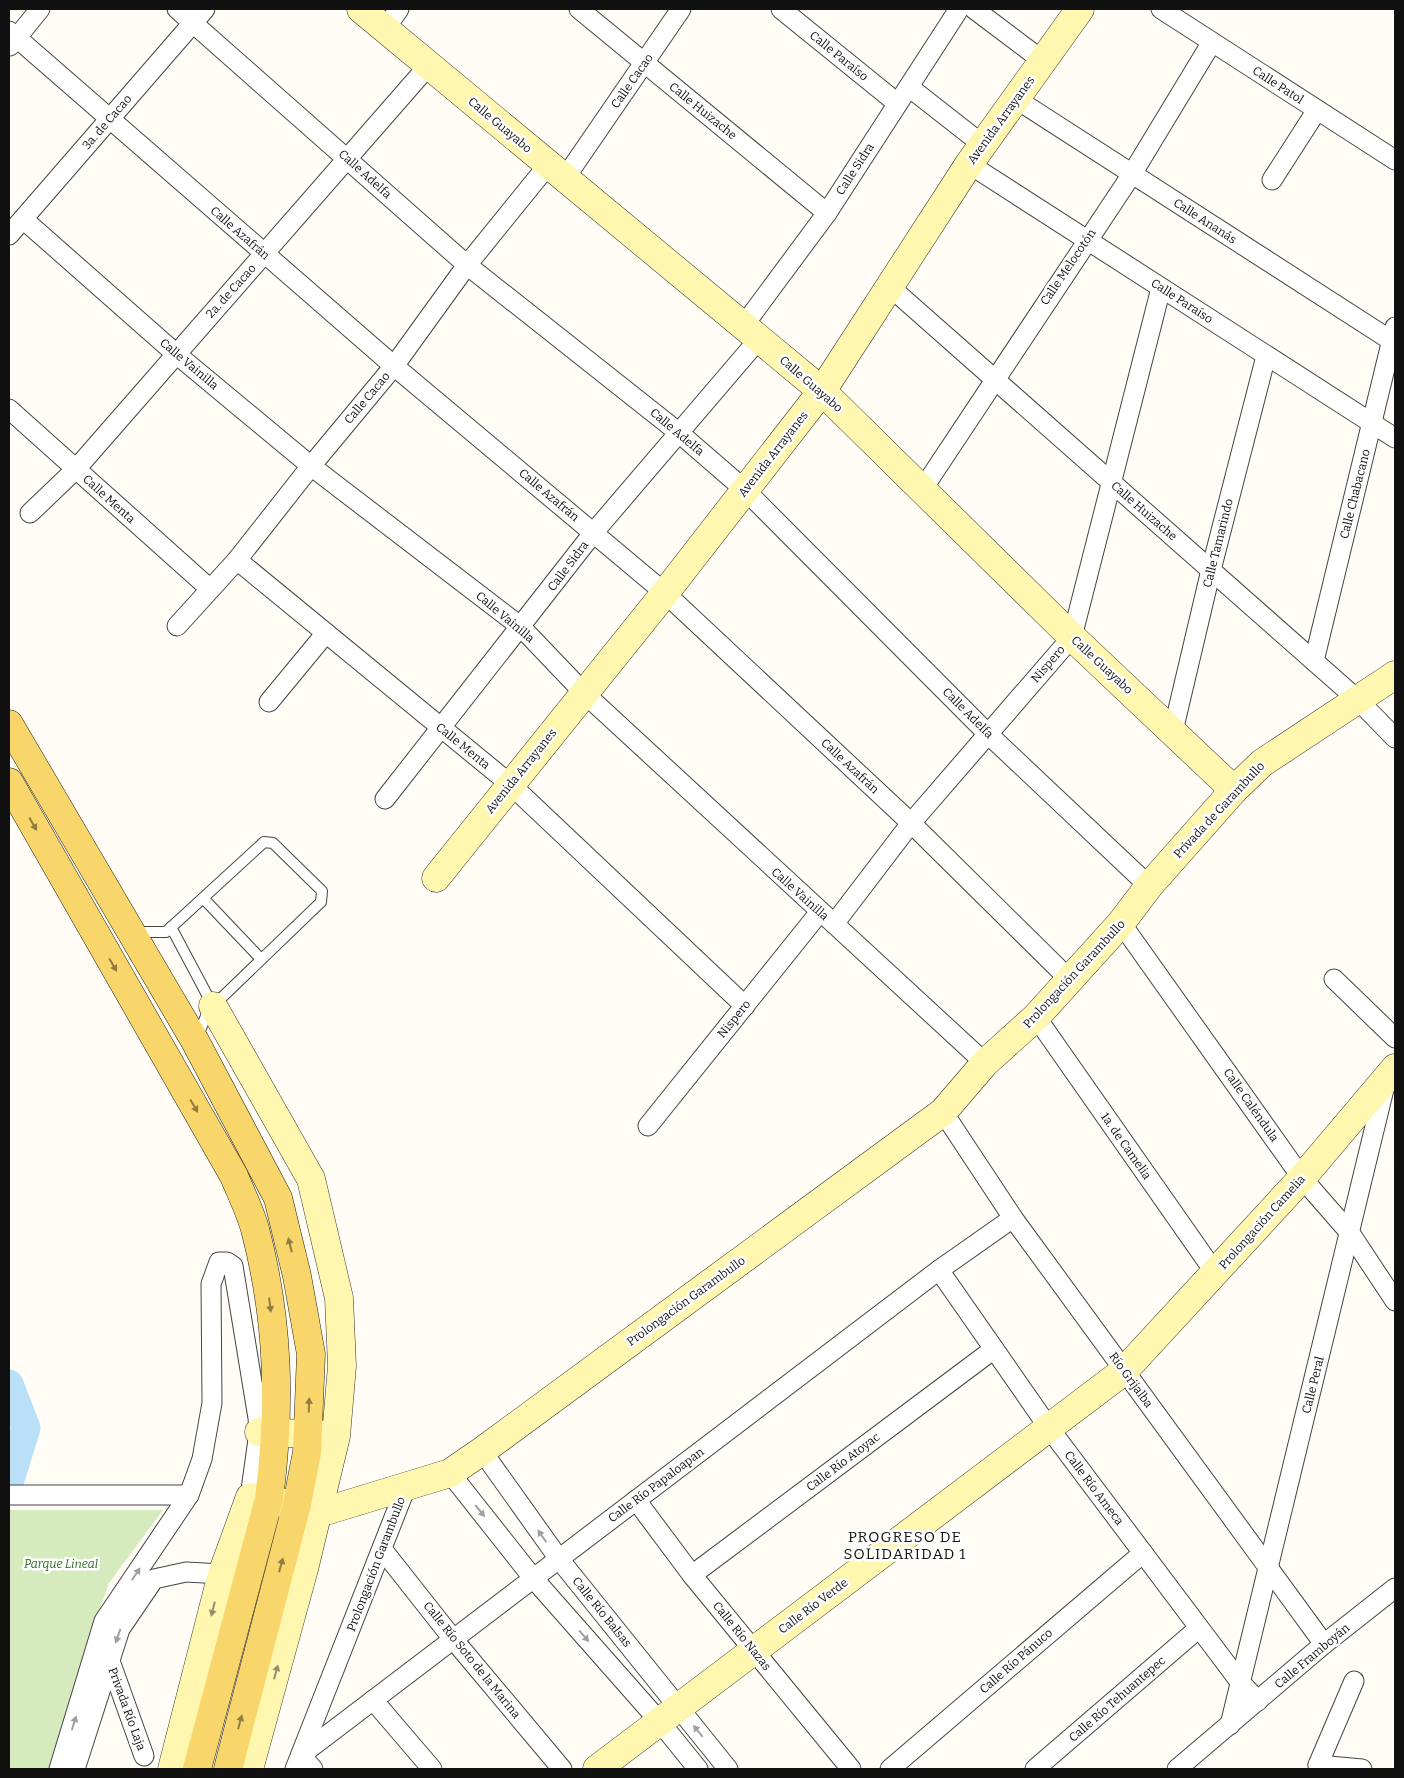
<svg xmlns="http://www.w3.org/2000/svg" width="1404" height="1778" font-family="Bitter,serif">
  <rect width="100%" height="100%" fill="#fffdf5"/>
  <path fill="#d5ebbd" d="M9,1510H163L109,1583L93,1629L53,1769H9Z"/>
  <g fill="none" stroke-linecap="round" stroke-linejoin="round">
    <path stroke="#b9e0f7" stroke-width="29" d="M9,1384L26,1428L9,1483"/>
    <defs>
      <g id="lane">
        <path d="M203,898L261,959"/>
        <path d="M171,927L213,1006"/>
        <path d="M134,932H166L264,842L273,843L322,891L321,902L213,1006L206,1016L197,1038"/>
      </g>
      <g id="street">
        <path d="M177,9L467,265L678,432L745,490L988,734L1149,886"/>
        <path d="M579,9L827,213"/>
        <path d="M781,9L897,103"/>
        <path d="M974,9L1043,61"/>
        <path d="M1161,9L1395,160"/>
        <path d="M385,29L399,9"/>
        <path d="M9,31L394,366L665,593L911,823L1070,980"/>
        <path d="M10,46L40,9"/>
        <path d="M909,87L983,145"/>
        <path d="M1016,99L1395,343"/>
        <path d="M969,164L1395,438"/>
        <path d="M565,178L681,9"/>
        <path d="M1272,180L1317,110"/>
        <path d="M23,219L175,353L311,466L521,627L584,693L985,1063"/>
        <path d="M9,235L205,9"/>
        <path d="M889,286L1358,700L1395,738"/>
        <path d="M744,325L827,213L959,9"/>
        <path d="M9,409L209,588"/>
        <path d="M922,490L1132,174L1212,42"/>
        <path d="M30,513L76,469L429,65"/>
        <path d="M237,560L510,784L745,1006"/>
        <path d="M177,626L237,560L311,466L394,366L467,265L548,165"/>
        <path d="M1314,661L1395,327"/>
        <path d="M269,702L326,633"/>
        <path d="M1173,731L1211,570L1266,356"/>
        <path d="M385,799L594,532L759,339"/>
        <path d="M1121,923L1302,1178L1350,1233L1395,1301"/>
        <path d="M834,924L911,823L1072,637L1161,288"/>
        <path d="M1334,979L1395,1038"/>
        <path d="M1036,1017L1216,1274"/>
        <path d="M943,1112L1013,1218L1324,1644"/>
        <path d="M648,1126L819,913"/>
        <path d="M939,1270L1049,1428L1240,1682L1258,1701"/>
        <path d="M482,1451L559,1559L728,1769"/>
        <path d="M450,1473L533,1578L660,1722L698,1769"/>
        <path d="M9,1495H189"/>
        <path d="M636,1500L692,1575L851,1769"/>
        <path d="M382,1549L453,1639L562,1769"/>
        <path d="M692,1575L994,1349"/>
        <path d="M110,1661L144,1756"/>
        <path d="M373,1700L432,1769"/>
        <path d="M1230,1725L1385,1085"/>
        <path d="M301,1755L939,1270L1013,1218"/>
        <path d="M301,1755L313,1769"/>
        <path d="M1318,1765L1362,1769"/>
        <path d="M59,1769L104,1621L189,1495L202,1459L212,1403L211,1284L219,1262H227L233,1266L258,1418L259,1432L250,1497"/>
        <path d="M75,1769L120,1629L154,1579L186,1572L222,1574"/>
        <path d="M295,1769L406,1487"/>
        <path d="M890,1769L1143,1553"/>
        <path d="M1035,1769L1199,1628"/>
        <path d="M1177,1769L1324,1644L1395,1588"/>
        <path d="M1319,1769L1318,1765L1354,1681"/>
      </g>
      <g id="secondary">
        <path d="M361,9L822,391L1072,637L1234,790"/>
        <path d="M436,878L665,593L822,391L969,164L1080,9"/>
        <path d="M213,1006L311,1179L339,1298L342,1366L336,1436L304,1569L249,1769"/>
        <path d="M259,1432L330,1435"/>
        <path d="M172,1769L222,1574L250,1497C276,1499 303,1510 329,1510L450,1473L482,1451L943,1112L985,1063L1036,1017L1121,923L1149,886L1234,790L1262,763L1395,675"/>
        <path d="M597,1769L1124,1371L1302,1178L1395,1068"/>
      </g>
      <g id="primary">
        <path d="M9,724L195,1041L278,1198L297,1276L311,1354L307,1452L297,1504L228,1769"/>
        <path d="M9,782L234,1176C241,1193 250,1211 255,1229C279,1321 281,1405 269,1499L197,1769"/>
      </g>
    </defs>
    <use href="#lane" stroke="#444" stroke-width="12"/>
    <use href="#street" stroke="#444" stroke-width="21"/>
    <use href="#secondary" stroke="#333" stroke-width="29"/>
    <use href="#primary" stroke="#222" stroke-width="29"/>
    <use href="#lane" stroke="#fff" stroke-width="10"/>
    <use href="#street" stroke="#fff" stroke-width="19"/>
    <use href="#secondary" stroke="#fff6b0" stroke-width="28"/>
    <use href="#primary" stroke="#f9d66b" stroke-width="28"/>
  </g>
  <defs><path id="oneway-solid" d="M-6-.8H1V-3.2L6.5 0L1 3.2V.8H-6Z" transform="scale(1.25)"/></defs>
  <g fill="#917d42">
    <use href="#oneway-solid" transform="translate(33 824) rotate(60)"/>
    <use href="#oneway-solid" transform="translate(113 965) rotate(60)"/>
    <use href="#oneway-solid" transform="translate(194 1106) rotate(60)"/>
    <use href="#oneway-solid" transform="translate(290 1245) rotate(-104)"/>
    <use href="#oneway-solid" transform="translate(270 1305) rotate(83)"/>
    <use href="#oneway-solid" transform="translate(309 1405) rotate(-88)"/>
    <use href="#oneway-solid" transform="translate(281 1565) rotate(-75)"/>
    <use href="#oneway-solid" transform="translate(240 1722) rotate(-75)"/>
  </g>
  <g fill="#a0a0a0">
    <use href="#oneway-solid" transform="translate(480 1511) rotate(51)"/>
    <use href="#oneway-solid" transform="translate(542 1536) rotate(-125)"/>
    <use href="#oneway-solid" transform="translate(136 1574) rotate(-56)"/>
    <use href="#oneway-solid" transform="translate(118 1636) rotate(109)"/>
    <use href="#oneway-solid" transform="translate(584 1636) rotate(49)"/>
    <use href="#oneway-solid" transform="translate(74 1723) rotate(-73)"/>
    <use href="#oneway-solid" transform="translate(698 1731) rotate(-129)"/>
  </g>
  <g fill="#948f68">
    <use href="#oneway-solid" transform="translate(213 1609) rotate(104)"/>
    <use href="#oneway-solid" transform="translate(276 1672) rotate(-75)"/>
  </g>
  <g text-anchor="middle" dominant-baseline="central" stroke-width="5" stroke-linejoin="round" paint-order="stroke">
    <g font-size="12" fill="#111" stroke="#fff">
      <text transform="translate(839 56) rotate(39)">Calle Paraíso</text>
      <text transform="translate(632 81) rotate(-55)">Calle Cacao</text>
      <text transform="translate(1278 85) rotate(33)">Calle Patol</text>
      <text transform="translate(703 111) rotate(39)">Calle Huizache</text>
      <text transform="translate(1001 120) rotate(-54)">Avenida Arrayanes</text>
      <text transform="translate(107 122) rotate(-49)">3a. de Cacao</text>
      <text transform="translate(500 125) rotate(40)">Calle Guayabo</text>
      <text transform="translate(855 169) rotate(-57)">Calle Sidra</text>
      <text transform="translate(365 174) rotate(42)">Calle Adelfa</text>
      <text transform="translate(1205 221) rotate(33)">Calle Ananás</text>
      <text transform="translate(240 233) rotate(41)">Calle Azafrán</text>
      <text transform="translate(1068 267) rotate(-56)">Calle Melocotón</text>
      <text transform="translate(231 291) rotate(-48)">2a. de Cacao</text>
      <text transform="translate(1182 301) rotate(33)">Calle Paraíso</text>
      <text transform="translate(189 364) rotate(40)">Calle Vainilla</text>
      <text transform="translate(811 384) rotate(41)">Calle Guayabo</text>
      <text transform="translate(367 398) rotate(-50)">Calle Cacao</text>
      <text transform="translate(677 432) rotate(40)">Calle Adelfa</text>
      <text transform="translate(773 454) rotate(-52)">Avenida Arrayanes</text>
      <text transform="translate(1355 494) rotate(-76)">Calle Chabacano</text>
      <text transform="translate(549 495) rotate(40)">Calle Azafrán</text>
      <text transform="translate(109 499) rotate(42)">Calle Menta</text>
      <text transform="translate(1144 511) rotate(41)">Calle Huizache</text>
      <text transform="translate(1218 543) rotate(-76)">Calle Tamarindo</text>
      <text transform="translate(568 566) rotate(-53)">Calle Sidra</text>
      <text transform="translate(505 617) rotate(40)">Calle Vainilla</text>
      <text transform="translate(1048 664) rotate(-49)">Nispero</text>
      <text transform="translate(1102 665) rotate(43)">Calle Guayabo</text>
      <text transform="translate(968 713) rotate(45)">Calle Adelfa</text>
      <text transform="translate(463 746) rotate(39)">Calle Menta</text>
      <text transform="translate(850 766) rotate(43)">Calle Azafrán</text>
      <text transform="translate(521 771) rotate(-51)">Avenida Arrayanes</text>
      <text transform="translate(1219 810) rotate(-47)">Privada de Garambullo</text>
      <text transform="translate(800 894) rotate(42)">Calle Vainilla</text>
      <text transform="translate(1074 974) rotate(-47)">Prolongación Garambullo</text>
      <text transform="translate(734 1019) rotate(-51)">Nispero</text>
      <text transform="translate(1251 1105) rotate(55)">Calle Caléndula</text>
      <text transform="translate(1126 1146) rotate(55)">1a. de Camelia</text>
      <text transform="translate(1262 1222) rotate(-48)">Prolongación Camelia</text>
      <text transform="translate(686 1301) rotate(-36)">Prolongación Garambullo</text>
      <text transform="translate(1131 1380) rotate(54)">Río Grijalba</text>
      <text transform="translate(1313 1385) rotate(-76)">Calle Peral</text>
      <text transform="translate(843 1462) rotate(-37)">Calle Río Atoyac</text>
      <text transform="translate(656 1485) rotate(-37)">Calle Río Papaloapan</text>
      <text transform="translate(1094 1488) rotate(53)">Calle Río Ameca</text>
      <text transform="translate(376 1564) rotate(-69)">Prolongación Garambullo</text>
      <text transform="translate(813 1606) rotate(-37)">Calle Río Verde</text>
      <text transform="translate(602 1612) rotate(51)">Calle Río Balsas</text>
      <text transform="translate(742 1636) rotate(51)">Calle Río Nazas</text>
      <text transform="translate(1312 1656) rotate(-40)">Calle Framboyán</text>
      <text transform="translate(472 1660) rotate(51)">Calle Río Soto de la Marina</text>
      <text transform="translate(1016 1661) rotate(-41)">Calle Río Pánuco</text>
      <text transform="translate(1117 1699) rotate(-41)">Calle Río Tehuantepec</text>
      <text transform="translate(127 1709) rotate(70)">Privada Río Laja</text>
    </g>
    <g font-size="12" font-style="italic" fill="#2f6b1f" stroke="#fff">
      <text x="61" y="1564">Parque Lineal</text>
    </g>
    <g font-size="15" letter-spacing="1" fill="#111" stroke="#fff">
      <text x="905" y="1537">PROGRESO DE<tspan x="905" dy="17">SOLIDARIDAD 1</tspan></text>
    </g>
  </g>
  <rect width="1404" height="1778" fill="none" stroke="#111111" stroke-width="20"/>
</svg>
